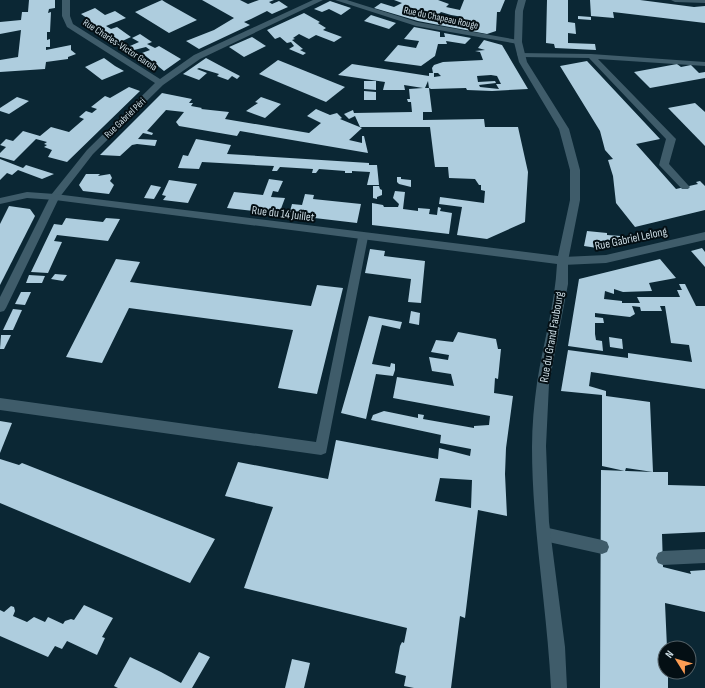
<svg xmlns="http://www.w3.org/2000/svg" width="705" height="688" font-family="'Sofia Sans Condensed',sans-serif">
  <rect width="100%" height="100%" fill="#0b2734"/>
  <g fill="#aecdde" fill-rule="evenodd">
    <path d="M29,0H55V8L49,9L48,13L51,12L50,32H47V40L50,39V47H46V50L71,45V50L76,54L68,57V59L46,62L45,69L0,72V60L18,57L21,30L0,34V22L21,20L22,12H28Z"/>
    <path d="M162,0L165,2L197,20L169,33L135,12Z"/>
    <path d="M202,0H240L248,4L259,0H274L269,2L272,4L279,1L288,7L272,14L267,11L251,19L244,22L250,25L199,49L186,41L214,30L234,18Z"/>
    <path d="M394,0H438L449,4L446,7L460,10L464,0H505L500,12H497L496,31L487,34L418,21L374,8L381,3L394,7L402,3ZM441,12L451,15L463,17L459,22L447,20V18L437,16Z"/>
    <path d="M547,0H568V22L575,23L576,34L568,33V43L595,44L596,50L555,48L554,44L546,43Z"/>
    <path d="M590,0H640L694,7L705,6V23L613,12L614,18L591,16Z"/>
    <path d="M330,1L351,8L341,15L329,9L322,12L314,9Z"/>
    <path d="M95,8L105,15L115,11L126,18L106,26L111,29L117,27L131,37L116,44L107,37L112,35L110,34L105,36L85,23L90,20L81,14Z"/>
    <path d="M304,13L320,22L318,23L326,28L323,30L342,37L334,42L316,35L309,39L299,34L293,38L295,39L292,40L303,49L300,50L306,53L303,55L289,49L294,46L291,42L287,43L280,37L275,39L267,30Z"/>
    <path d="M371,15L396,23L389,29L364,21Z"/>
    <path d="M578,16L591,17V20L578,19Z"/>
    <path d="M414,27L440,32V37H445L444,33L471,38L465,44L446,41L447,44H438L435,56L421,66L384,61L398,45L416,48L419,41L404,39Z"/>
    <path d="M140,34L152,42L147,44L155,48L159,46L181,59L164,71L142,53L150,50L146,47L134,50L130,46L139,42L132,38Z"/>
    <path d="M252,37L266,46L244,57L229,47Z"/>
    <path d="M484,40L502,45L528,89L492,91L467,90L466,88L431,89L429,88L428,81L425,88H429L432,112H423V120L484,119L485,127H518L528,172L525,222L487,239L457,235L462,207L439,204L440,197L484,203L485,191L481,190V185H479L475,179L449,178L448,167H435L430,127H360L355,116L349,119L344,114L353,110L354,113L412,112L411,102H408L407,99H410L409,89L423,88L404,85L405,90H383L385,82L338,75L352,64L429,76V73H434V77L441,76L438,73H433L432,68L434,65L443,62L483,60L480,52L475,51L485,50L478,48ZM491,75L497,76L501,84H496L499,89L480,87L479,85L496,83L495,81L478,82L477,76Z"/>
    <path d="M104,58L115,66L124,71L102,80L85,67Z"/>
    <path d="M206,58L219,65L240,76L237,79L232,76L228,80L217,76L219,74L199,68L197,69L207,73L199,80L183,74Z"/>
    <path d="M278,60L345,87L326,102L259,74Z"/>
    <path d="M587,61L660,139L636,144L676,189L698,184L696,182L700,181L705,186V210L635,227L616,203L613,176L608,160L613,159L605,150L600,131L560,66Z"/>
    <path d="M677,64L681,67L691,65L699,73L705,72V78L650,88L634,72Z"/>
    <path d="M364,81H376V90L364,89Z"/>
    <path d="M129,87L140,91L67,162L48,157L52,150L44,147L47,145L44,144L47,142L36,139L14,161L0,157V153L6,147L0,145L6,139L13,141L23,131L40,136L51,127L69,132L84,119L79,117L86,111L92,113L97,109L91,107L105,96L110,98Z"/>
    <path d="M364,91L376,92V100H364Z"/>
    <path d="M162,93L192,99L189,103H193L191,106L202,108L201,109L229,112L225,119L309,133L321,123L307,116L316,109L330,115L337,113L342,118L340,119L362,128L349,140L362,143V136H364L368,153L240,131L237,136L179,126L176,122L184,112L166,110L147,131L153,133L152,135L143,133L138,139L157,140L155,146L137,144L132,145L120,156L100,155Z"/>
    <path d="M17,97L29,101L9,114L0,111V108Z"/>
    <path d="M261,97L281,104L265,118L246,111L258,103L255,102Z"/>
    <path d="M695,103L705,112V146L668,108Z"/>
    <path d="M196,139L231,145L227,154L369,163V165H377L379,185H367L370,172L352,171V173H345V171L319,169L316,173H312L313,169L280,167L277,171H272L274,166L202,162L199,169L178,168L183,155L188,156Z"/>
    <path d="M0,159L23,168L26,165L54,174L42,179L18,170L12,175L7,173L0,180Z"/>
    <path d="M86,174H100L98,176L110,174L112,178L110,181L114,185L109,194L83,191L79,185Z"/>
    <path d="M397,177H401V179L411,180V187L399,184L397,182Z"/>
    <path d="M269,179L283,181L278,192L273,191L271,197L285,198L279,214L227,208L234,192L263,195Z"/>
    <path d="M169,180L197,184L188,203L163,200L166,196L162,195Z"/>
    <path d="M151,185L161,187L154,199L144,198Z"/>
    <path d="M373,186H379L380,189L382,190V195L377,197V199L373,198Z"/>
    <path d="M395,191L405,192L403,209L418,211V208L430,209L429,214L437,215L438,207L441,208L440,211L452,213L449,234L372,225V203L383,205L384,207H398L399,204L393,198Z"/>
    <path d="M305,194L314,195L313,199L361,204L357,223L289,215L292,204L302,205Z"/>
    <path d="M9,206L30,209L35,216L0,285V224Z"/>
    <path d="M66,218L103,222L106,218L120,219L108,241L57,235L54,241L62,242L48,273L31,272L54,224L62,225Z"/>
    <path d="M587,231L607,233V235L649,238L604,249L584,246Z"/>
    <path d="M702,248L705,252V267L691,251Z"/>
    <path d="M370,249L385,251L384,256L425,261L421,303L408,302L411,279L365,273Z"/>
    <path d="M116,259L140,262L130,282L311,306L317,285L343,288L317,394L278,388L293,330L129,308L102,363L66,357Z"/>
    <path d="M660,259L676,278L649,283L652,291L623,292L614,289V294L605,291L604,299L622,301V303H640L637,297H680L677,290H682L679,284H685L696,306H705V389L591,372L589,386L606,391V396L650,402L653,472H668V485L705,486V532L662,534L663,567L691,574L690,571L705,570V612L665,603L667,648H665V672H668V688H600L601,470L653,472L626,468L625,471L602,466V395L561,391L568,350L628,358V353L692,362L689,345L671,343L665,306H660L662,311H641L640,307L632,306L635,314L630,317L595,313V317L603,318L604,323H595V334L596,340L602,341L603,351L568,346L579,279Z"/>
    <path d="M55,274L67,275L63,281L51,279Z"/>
    <path d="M29,275L45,276L42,283H26Z"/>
    <path d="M21,292H31L25,305L15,304Z"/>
    <path d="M13,309L22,310L13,330H3Z"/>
    <path d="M411,311L420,313L419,325L409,323Z"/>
    <path d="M369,316L402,322L400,329L382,325L372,364L390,367L391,363L395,364V370L393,376L376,374L366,419L341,413Z"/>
    <path d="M458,332L496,339L498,349H501L498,379L495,378L494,393L513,396L506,448L505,474L507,516L478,510L465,618L460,616L451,688H414L404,686L406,676L395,673L400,646L402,642L404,643L407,628L244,588L273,507L225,496L238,462L328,479L336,440L438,459L439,448L470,456L471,449L440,443L441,435L371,420L373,415L384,411L418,418V414L424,415L423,419L474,428V426L489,425L490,416L393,398L397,377L454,386L451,374L432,371L429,357L448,360L449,355L431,352L436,340L453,342ZM440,478L472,480L471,508L435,501Z"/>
    <path d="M1,335H11L4,349H0Z"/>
    <path d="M609,337L622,339L623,349L610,347Z"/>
    <path d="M0,421L12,423L0,453Z"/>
    <path d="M0,459L19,465L22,463L215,539L190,583L0,503Z"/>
    <path d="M84,605L113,618L102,637L105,638L97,655L67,641L62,649L55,646L48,657L0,636V610L4,612L11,606L14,607L15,611L13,616L27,622L34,617L45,622L48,617L63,624L65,621L71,619L74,620Z"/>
    <path d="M199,652L210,657L192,688H118L114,686L130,657L161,672L181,683Z"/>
    <path d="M292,659L310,663L304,688H285Z"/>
  </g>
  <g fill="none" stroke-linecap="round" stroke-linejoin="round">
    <g fill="#3f5c6a" fill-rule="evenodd">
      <path d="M518,53L591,54L705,62V66L598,59L674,137L676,139L669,164L688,185L690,187L688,189H682L659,165L666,139L589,58L521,57L517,55Z"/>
      <path d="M363,233L368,237L326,453L321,455L0,410V398L316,442L358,237Z"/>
      <path d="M544,527L602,540L607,542L609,547L607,552L602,554L544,541L539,539L537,534L539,529Z"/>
      <path d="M705,549V563L663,565L658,563L656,558L658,553L663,551Z"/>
    </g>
    <g fill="#3f5c6a" fill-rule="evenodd">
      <path d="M62,0H70V16L73,24L160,79L194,55L313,0H323L200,59L163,85L93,154L59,198L6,308L4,311L0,312V297L51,195L87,150L155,83L67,27L62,16Z"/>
      <path d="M335,0H347L417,22L518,40L522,42L518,44L416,26Z"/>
      <path d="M671,0H705V3L675,2Z"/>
      <path d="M705,232V240L606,263L563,265L558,261L563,257L606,255Z"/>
    </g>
    <path fill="#3f5c6a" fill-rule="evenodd" d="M518,0H526L523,11L522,42L527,62L569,129L580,170V200L568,261V284L549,384L546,446L549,522L565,647L567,688H551C547,607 532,528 532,447C532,426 534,404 537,383C543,343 555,305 557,264L55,200L27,198L0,204V198L27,192L55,194L558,256L570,200V170L559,129L519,62L514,42L515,11Z"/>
  </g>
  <g text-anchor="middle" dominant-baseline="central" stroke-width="4" stroke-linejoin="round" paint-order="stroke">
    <g font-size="10" fill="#cbdbe3" stroke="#040f14">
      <text transform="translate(441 18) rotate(12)">Rue du Chapeau Rouge</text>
      <text transform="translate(120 45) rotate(33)">Rue Charles-Victor Garola</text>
      <text transform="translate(125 118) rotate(-44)">Rue Gabriel Péri</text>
    </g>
    <g font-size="12" fill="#cbdbe3" stroke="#040f14">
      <text transform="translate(283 214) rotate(7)">Rue du 14 Juillet</text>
      <text transform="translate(631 239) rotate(-12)">Rue Gabriel Lelong</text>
      <text transform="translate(552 337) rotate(-80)">Rue du Grand Faubourg</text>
    </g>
  </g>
  <g transform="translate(677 660) rotate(307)"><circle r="19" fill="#040f14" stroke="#546167"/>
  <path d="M0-3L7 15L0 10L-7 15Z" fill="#fc9d54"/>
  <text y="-6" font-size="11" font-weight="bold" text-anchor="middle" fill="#cbdbe3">N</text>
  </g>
</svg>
